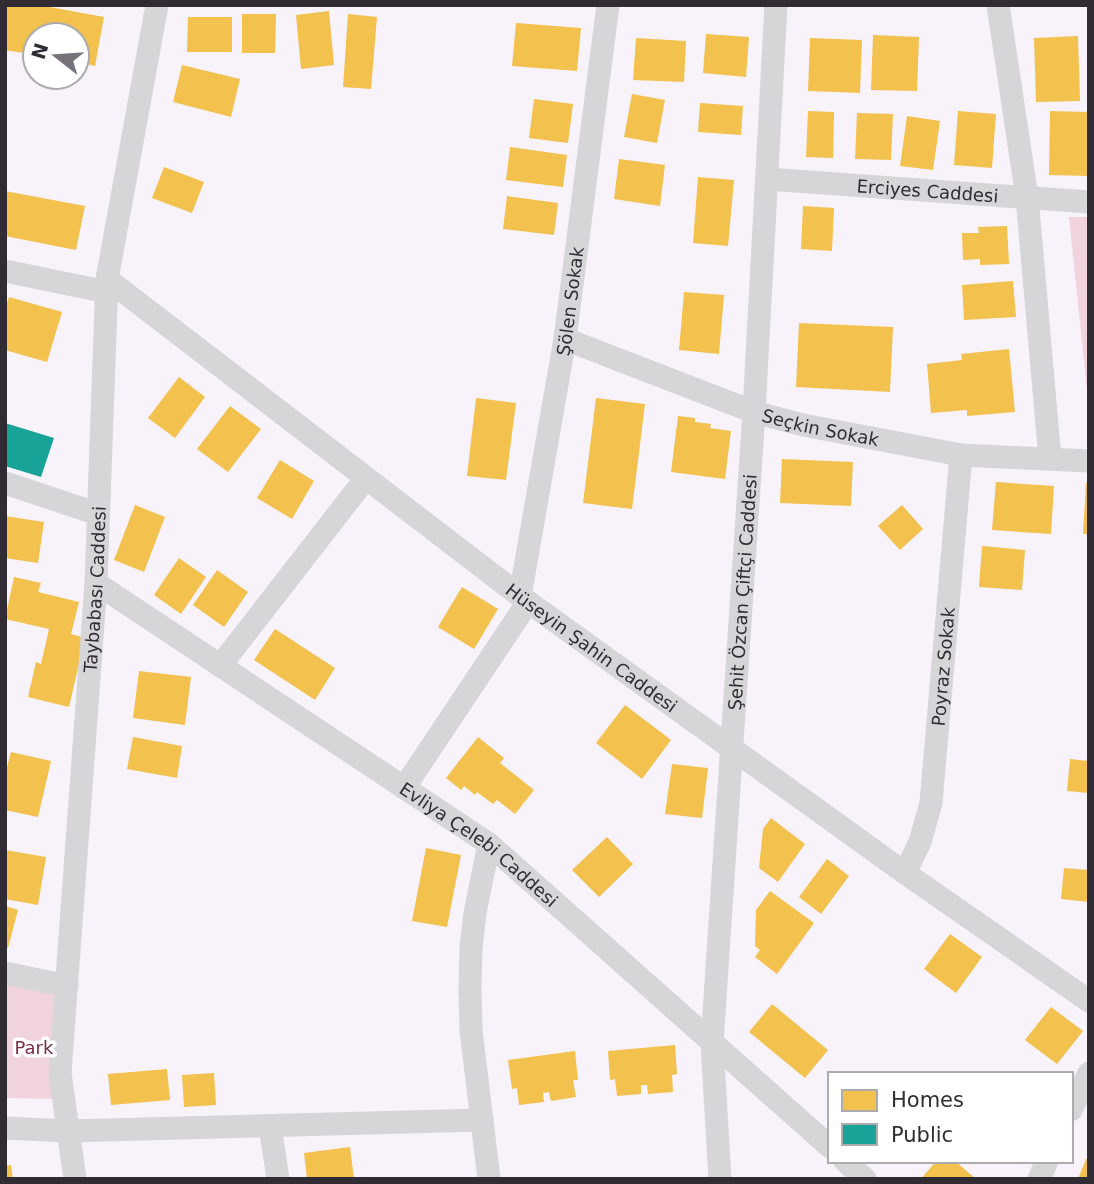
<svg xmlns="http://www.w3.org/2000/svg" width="1094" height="1184" font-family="'DejaVu Sans',sans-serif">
  <rect width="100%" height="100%" fill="#f8f2fb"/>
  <g fill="#f0d3dd">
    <path d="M1069,217H1089V410Z"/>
    <path d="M5,982L63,996L62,1099L5,1098Z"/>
  </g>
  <g fill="#f2c14e">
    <path d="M5,5H39L104,17L95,66L77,62V35H35V55L5,50Z"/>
    <path d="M329,11L334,65L301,69L296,15Z"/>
    <path d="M242,14H276L275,53H242Z"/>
    <path d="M348,14L377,17L371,89L343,87Z"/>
    <path d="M188,17H232V52H187Z"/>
    <path d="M516,23L581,28L577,71L512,66Z"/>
    <path d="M706,34L749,37L746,77L703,73Z"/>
    <path d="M873,35L919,37L917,91L871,90Z"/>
    <path d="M1078,36L1080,101L1036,102L1034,38Z"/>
    <path d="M636,38L686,41L684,82L633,80Z"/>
    <path d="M810,38L862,40L860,93L808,91Z"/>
    <path d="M182,65L240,79L231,117L173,102Z"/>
    <path d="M632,94L665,100L657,143L624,137Z"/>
    <path d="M534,99L573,104L568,143L529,138Z"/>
    <path d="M700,103L743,106L741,135L698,132Z"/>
    <path d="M808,111L834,112L833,158L806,157Z"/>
    <path d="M958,111L996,114L992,168L954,165Z"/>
    <path d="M1050,111L1089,112V176L1049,175Z"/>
    <path d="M857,113L893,114L891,160L855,159Z"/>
    <path d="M907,116L940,121L933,170L900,166Z"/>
    <path d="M510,147L567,155L563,187L506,180Z"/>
    <path d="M619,159L665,165L660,206L614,199Z"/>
    <path d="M164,167L204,182L192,213L152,198Z"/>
    <path d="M698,177L734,180L728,246L693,243Z"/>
    <path d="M5,191L85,206L76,250L5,236Z"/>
    <path d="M507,196L558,203L554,235L503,229Z"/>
    <path d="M803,206L834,208L832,251L801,249Z"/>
    <path d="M1007,226L1009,264L980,265V259L963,260L962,233H979L978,227Z"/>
    <path d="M1013,281L1016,317L964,320L962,285Z"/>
    <path d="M684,292L724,295L719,354L679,350Z"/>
    <path d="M9,297L62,312L47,362L5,350V310Z"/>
    <path d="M799,323L893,327L890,392L796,387Z"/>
    <path d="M1009,349L1015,412L967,416V410L931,413L927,364L962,360L961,354Z"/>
    <path d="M179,377L205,397L175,438L148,418Z"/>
    <path d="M476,398L516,403L506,480L467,476Z"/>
    <path d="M596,398L645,404L632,509L583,503Z"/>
    <path d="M230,406L261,429L228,472L197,449Z"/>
    <path d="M678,416L695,418V422L711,424L710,428L731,431L725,479L671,472Z"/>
    <path d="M782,459L853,462L851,506L780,503Z"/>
    <path d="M280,460L314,481L292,519L257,498Z"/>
    <path d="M996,482L1054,486L1051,534L992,530Z"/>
    <path d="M1086,483H1089V534H1083Z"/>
    <path d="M135,505L165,517L144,572L114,560Z"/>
    <path d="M902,505L923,529L900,550L878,526Z"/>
    <path d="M5,516L44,522L38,563L5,558L7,544H5Z"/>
    <path d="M982,546L1025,550L1022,590L979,587Z"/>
    <path d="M179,558L206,577L181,614L154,595Z"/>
    <path d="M217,570L248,592L224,627L193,605Z"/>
    <path d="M14,577L41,583L38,592L79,602L71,634L85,638L69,707L28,697L36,662L41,664L49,629L5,619Z"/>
    <path d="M462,587L498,609L474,649L438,627Z"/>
    <path d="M275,629L335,668L315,700L254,660Z"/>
    <path d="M139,671L191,677L185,725L133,718Z"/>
    <path d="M625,705L671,740L642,779L596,743Z"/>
    <path d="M133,737L182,746L177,778L127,769Z"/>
    <path d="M478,737L504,758L500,763L534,790L515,814L497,800L493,804L477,792L475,795L464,786L461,790L446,778Z"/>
    <path d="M11,752L51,761L38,817L5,810V775Z"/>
    <path d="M1070,759L1089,761V793L1067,791Z"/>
    <path d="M672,764L708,768L702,818L665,814Z"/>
    <path d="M771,818L805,844L778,882L759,868L763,829Z"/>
    <path d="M607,837L633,864L599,897L572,870Z"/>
    <path d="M426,848L461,855L447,927L412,921Z"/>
    <path d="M5,850L46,857L38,905L5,899Z"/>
    <path d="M827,859L849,876L821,914L799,897Z"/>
    <path d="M1064,868L1089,870V902L1061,899Z"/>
    <path d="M770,891L814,923L777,974L755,957L760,950L755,946L756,910Z"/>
    <path d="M5,906L18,910L8,948L5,947Z"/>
    <path d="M950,934L982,957L956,993L924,969Z"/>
    <path d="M772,1004L828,1050L805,1078L749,1032Z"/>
    <path d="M1051,1007L1083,1031L1057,1064L1025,1040Z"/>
    <path d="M675,1045L677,1074L672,1075L673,1092L648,1094L647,1085H641V1094L617,1096L615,1079L610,1080L608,1051Z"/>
    <path d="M575,1051L578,1080H573L576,1097L551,1101L549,1092L543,1093L544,1102L519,1105L517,1088L512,1089L508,1060Z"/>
    <path d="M167,1069L170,1100L111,1105L108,1074Z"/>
    <path d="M214,1073L216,1105L184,1107L182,1075Z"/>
    <path d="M350,1147L354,1179H307L304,1153Z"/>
    <path d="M1086,1159L1089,1160V1179H1078Z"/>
    <path d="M936,1161H955L976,1179H921Z"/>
    <path d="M11,1165L13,1179H5V1166Z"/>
  </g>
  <path fill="#17a398" d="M5,423L54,438L41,477L5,466Z"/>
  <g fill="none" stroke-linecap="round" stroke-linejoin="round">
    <g stroke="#d6d5d8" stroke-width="23">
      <path d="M998,5L1027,197L1050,459"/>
      <path id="s1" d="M767,179L1089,202"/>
      <path d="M5,271L107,292"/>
      <path id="s2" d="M107,279L520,596L905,873L1089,1001"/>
      <path id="s3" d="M565,339L754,412L803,425L961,455L1089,461"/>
      <path d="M5,483L98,514"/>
      <path id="s4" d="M96,583L489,844L830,1147"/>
      <path id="s5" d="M520,596L565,339L608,5"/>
      <path d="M220,666L366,478"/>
      <path d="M404,788L528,602"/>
      <path d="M489,844L475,913L471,948L470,989L471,1030L489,1179"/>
      <path id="s6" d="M905,873L920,842L931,803L961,455"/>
      <path d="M5,973L67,986"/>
      <path d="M1071,1110L1089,1073"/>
      <path d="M270,1126L278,1179"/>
      <path d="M5,1128L68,1131L482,1120"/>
      <path d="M845,1161L865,1179"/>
      <path id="s7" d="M75,1179L60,1073L96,583L107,279L157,5"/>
      <path id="s8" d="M720,1179L712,1043L754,412L776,5"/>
      <path d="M1039,1179L1047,1161"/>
    </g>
  </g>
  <g text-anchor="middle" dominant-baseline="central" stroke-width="7" stroke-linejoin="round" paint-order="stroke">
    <g font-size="18" fill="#312c33" stroke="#fff">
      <text stroke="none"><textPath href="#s1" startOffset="161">Erciyes Caddesi</textPath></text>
      <text stroke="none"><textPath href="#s5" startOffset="299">Şölen Sokak</textPath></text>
      <text stroke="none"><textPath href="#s3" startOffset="271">Seçkin Sokak</textPath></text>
      <text stroke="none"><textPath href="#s7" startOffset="592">Taybabası Caddesi</textPath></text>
      <text stroke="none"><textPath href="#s8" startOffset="588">Şehit Özcan Çiftçi Caddesi</textPath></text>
      <text stroke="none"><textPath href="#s2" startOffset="609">Hüseyin Şahin Caddesi</textPath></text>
      <text stroke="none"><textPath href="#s6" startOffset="212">Poyraz Sokak</textPath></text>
      <text stroke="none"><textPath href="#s4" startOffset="464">Evliya Çelebi Caddesi</textPath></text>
    </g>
    <g font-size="18" fill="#772d43" stroke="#fff">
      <text x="34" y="1047">Park</text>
    </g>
  </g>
  <rect width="1094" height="1184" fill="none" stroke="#312c33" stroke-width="14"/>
  <rect x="828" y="1072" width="245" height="91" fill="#ffffff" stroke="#adabad" stroke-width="2"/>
  <rect x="842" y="1090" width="35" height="21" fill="#f2c14e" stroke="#adabad" stroke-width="2"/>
  <text x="891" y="1107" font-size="21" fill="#312c33">Homes</text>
  <rect x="842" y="1124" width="35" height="21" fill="#17a398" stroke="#adabad" stroke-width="2"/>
  <text x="891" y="1142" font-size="21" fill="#312c33">Public</text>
  <g transform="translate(56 56) rotate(287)"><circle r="33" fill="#ffffff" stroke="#adabad" stroke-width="2"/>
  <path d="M0-5L12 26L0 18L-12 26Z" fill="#777179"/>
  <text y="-10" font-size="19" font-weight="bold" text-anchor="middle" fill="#312c33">N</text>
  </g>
</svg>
